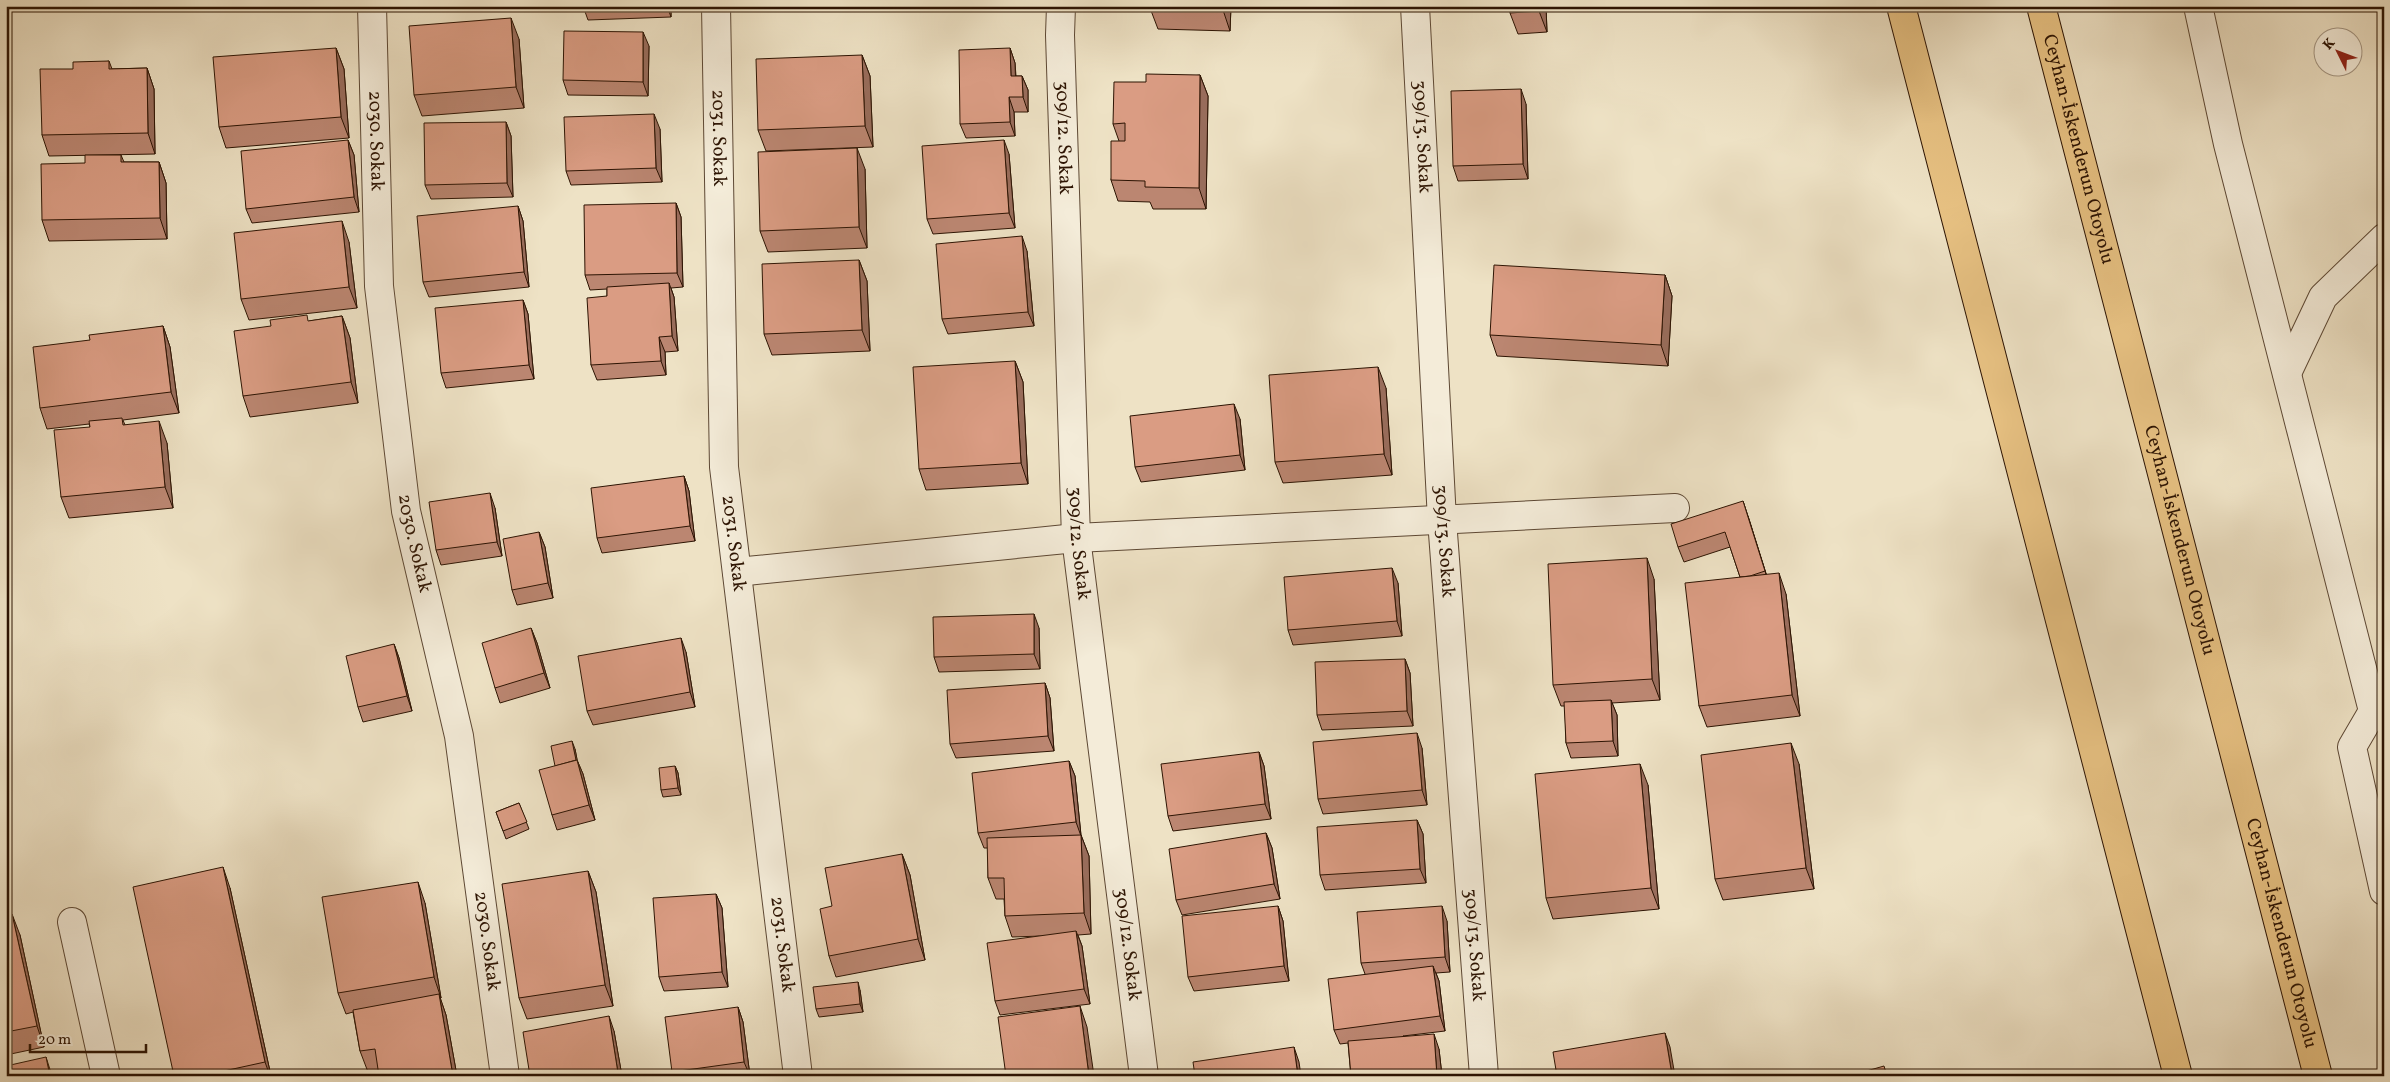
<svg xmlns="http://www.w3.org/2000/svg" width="2390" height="1082" font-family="Vollkorn,serif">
  <rect width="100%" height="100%" fill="#eee2c5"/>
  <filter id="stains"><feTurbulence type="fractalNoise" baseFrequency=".004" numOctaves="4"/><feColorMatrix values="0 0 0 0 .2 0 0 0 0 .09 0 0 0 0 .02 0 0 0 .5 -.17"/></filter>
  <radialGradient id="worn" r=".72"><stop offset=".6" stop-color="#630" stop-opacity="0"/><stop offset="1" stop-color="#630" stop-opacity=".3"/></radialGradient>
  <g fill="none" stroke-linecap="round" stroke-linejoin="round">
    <defs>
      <g id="minor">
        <path id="s1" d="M372,6L379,286L406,511L459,736L505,1076"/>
        <path id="s2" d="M716,6L724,467L798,1076"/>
        <path id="s3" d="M1061,6L1060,35L1076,538L1144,1076"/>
        <path id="s4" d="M1415,6L1442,520L1484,1076"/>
        <path d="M2198,6L2228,144L2373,711"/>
        <path d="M2287,373L2323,297L2384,238"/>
        <path d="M737,572L1076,538L1675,508"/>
        <path d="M2384,708L2373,711L2352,747L2384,891"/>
        <path d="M72,922L106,1076"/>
      </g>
      <g id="motorway">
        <path d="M1901,6L2178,1076"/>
        <path id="s5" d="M2041,6L2318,1076"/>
      </g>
    </defs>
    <use href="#minor" stroke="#5d4834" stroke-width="30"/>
    <use href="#motorway" stroke="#2d1403" stroke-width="30"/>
    <use href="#minor" stroke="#f4ecd9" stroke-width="28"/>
    <use href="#motorway" stroke="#e7c182" stroke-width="28"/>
  </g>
  <g fill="#bb8671" stroke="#2d1403">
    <path d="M583,6H671V17L588,20Z"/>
    <path d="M1150,6H1231L1230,31L1158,29L1150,8Z"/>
    <path d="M1510,6H1546L1547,32L1518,34L1510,13Z"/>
    <path d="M519,39L524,108L422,116L414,95Z"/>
    <path d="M649,46L648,96L568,95L563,80Z"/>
    <path d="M336,48L344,69L349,138L226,148L219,127Z"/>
    <path d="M1010,48L1015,63L1016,76H1022L1028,90V112H1014L1015,136L966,138L960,124Z"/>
    <path d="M862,55L870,76L873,147L766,151L758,130Z"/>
    <path d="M109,61L112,69L147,68L154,89L155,154L49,156L42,135L73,69Z"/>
    <path d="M1200,75L1208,96L1206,209H1153L1150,202L1118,201L1111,180L1119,141L1113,124L1146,82Z"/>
    <path d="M1526,104L1528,179L1458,181L1453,166Z"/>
    <path d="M506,122L511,136L513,197L431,199L425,185Z"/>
    <path d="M660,129L662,182L571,185L566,171Z"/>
    <path d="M348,140L354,155L359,212L252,223L246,209Z"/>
    <path d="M1009,154L1015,228L933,234L927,219Z"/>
    <path d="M121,155L124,162H159L166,183L167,239L49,241L42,220L85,163Z"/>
    <path d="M865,169L867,248L768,252L760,231Z"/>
    <path d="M676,203L681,217L683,287L671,288L674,297L678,351L665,352L666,375L597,380L591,365L607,296V289L590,290L585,275Z"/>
    <path d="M518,206L523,221L529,287L429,297L423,282Z"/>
    <path d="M349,242L357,308L249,320L241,299Z"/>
    <path d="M1027,251L1034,326L948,334L942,319Z"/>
    <path d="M859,260L867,281L870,351L772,355L764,334Z"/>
    <path d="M1665,275L1672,296L1668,366L1497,356L1490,335Z"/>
    <path d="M523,300L528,314L534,379L446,388L441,373Z"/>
    <path d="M342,316L350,338L358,403L250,417L243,396L309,321Z"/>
    <path d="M163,326L170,347L179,413L123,420L125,425L167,443L173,508L69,518L61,497L90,427L89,424L47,429L40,408L90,340Z"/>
    <path d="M1015,361L1023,382L1028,484L926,490L919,469Z"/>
    <path d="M1386,388L1392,475L1283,483L1275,462Z"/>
    <path d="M1240,419L1245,470L1141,482L1135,467Z"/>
    <path d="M684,476L689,491L695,541L602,553L597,538Z"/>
    <path d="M495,508L502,556L441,565L436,550Z"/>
    <path d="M1748,516L1766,574L1786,594L1800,716L1707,727L1699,706L1740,577L1730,547L1684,562L1678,547Z"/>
    <path d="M539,532L545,547L553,598L517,605L512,590Z"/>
    <path d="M1654,579L1660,700L1612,703L1617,715L1618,756L1571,758L1566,743L1565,706H1561L1553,685Z"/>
    <path d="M1398,583L1402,636L1293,645L1288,630Z"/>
    <path d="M531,628L537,643L550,688L500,703L495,688Z"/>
    <path d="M1039,628L1040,669L939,672L934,657Z"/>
    <path d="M394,644L399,658L412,711L363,722L358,707Z"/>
    <path d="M686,652L695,707L593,725L587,711Z"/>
    <path d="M1405,659L1410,673L1413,726L1322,730L1317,715Z"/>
    <path d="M1045,683L1050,698L1054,751L956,758L950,744Z"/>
    <path d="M1422,748L1427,805L1323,814L1318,799Z"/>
    <path d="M575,749L577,760L583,774L595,820L557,830L552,815L555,766Z"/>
    <path d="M1259,752L1264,766L1271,819L1173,831L1168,816Z"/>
    <path d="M1069,761L1075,776L1081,835L1089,856L1091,934L1078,935L1082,946L1090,1004L1000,1015L995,1001L1042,936L1012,937L1005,916L1004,899H996L988,878V848H984L978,833Z"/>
    <path d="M1799,764L1814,889L1723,900L1715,879Z"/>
    <path d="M675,766L678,773L681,795L663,797L661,790Z"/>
    <path d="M1648,785L1659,909L1553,919L1546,898Z"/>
    <path d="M519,803L529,829L506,839L496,812Z"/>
    <path d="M1417,820L1423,834L1426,883L1325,890L1320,875Z"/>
    <path d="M1266,833L1272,848L1280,899L1182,915L1176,900Z"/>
    <path d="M902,854L910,875L925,960L836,977L829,956L832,906Z"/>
    <path d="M588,871L596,892L613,1006L527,1019L519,998Z"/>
    <path d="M230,888L271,1076H174Z"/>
    <path d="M716,894L722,908L728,987L664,991L659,977Z"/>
    <path d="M425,903L441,998H440L446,1015L457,1076H379L378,1071L368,1072L360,1051L353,1012L346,1014L338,993Z"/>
    <path d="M1278,906L1283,921L1289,981L1194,991L1188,977Z"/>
    <path d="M6,915L20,935L44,1047L6,1055Z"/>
    <path d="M1447,921L1450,972L1436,973L1439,981L1445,1031L1403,1036L1439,1049L1442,1076H1351L1348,1043L1340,1044L1334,1030L1365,974L1361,963Z"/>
    <path d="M860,990L863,1012L819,1017L816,1009Z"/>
    <path d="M738,1007L743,1022L750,1076H673L672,1072Z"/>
    <path d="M614,1031L622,1076H530Z"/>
  </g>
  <g fill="#996d5c" stroke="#2d1403">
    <path d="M667,6H671V17Z"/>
    <path d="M1223,6H1231L1230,31L1223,10Z"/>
    <path d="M1539,6H1546L1547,32L1539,11Z"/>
    <path d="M511,18L519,39L524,108L516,87Z"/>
    <path d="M643,32L649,46L648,96L643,82Z"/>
    <path d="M336,48L344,69L349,138L341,117Z"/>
    <path d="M1010,48L1015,63L1016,91L1011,76Z"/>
    <path d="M862,55L870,76L873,147L865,126Z"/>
    <path d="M147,68L154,89L155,154L148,133Z"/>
    <path d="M1200,75L1208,96L1206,209L1199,188Z"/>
    <path d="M1022,76L1028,90V112L1023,97Z"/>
    <path d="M1521,89L1526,104L1528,179L1523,164Z"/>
    <path d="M1009,97L1014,112L1015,136L1010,122Z"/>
    <path d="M654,114L660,129L662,182L656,168Z"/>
    <path d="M506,122L511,136L513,197L507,183Z"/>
    <path d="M348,140L354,155L359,212L354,197Z"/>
    <path d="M1004,140L1009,154L1015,228L1009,213Z"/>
    <path d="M857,148L865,169L867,248L859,227Z"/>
    <path d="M159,162L166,183L167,239L160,218Z"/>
    <path d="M676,203L681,217L683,287L677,273Z"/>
    <path d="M518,206L523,221L529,287L524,272Z"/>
    <path d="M342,221L349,242L357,308L349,287Z"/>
    <path d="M1022,236L1027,251L1034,326L1028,312Z"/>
    <path d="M859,260L867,281L870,351L862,330Z"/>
    <path d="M1665,275L1672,296L1668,366L1661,345Z"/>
    <path d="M669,283L674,297L678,351L672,336Z"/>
    <path d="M523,300L528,314L534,379L529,365Z"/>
    <path d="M342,316L350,338L358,403L351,382Z"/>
    <path d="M163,326L170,347L179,413L171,392Z"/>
    <path d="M659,337L665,352L666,375L661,361Z"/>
    <path d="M1015,361L1023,382L1028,484L1021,463Z"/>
    <path d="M1378,367L1386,388L1392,475L1384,454Z"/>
    <path d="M1234,404L1240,419L1245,470L1240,455Z"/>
    <path d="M159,421L167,443L173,508L165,487Z"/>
    <path d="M684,476L689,491L695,541L690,526Z"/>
    <path d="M490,493L495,508L502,556L497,542Z"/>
    <path d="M1743,501L1748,516L1770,586L1765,571Z"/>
    <path d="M539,532L545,547L553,598L548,583Z"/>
    <path d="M1647,558L1654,579L1660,700L1652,679Z"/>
    <path d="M1392,568L1398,583L1402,636L1397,621Z"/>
    <path d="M1779,573L1786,594L1800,716L1792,695Z"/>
    <path d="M1034,614L1039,628L1040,669L1034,654Z"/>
    <path d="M531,628L537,643L550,688L544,673Z"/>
    <path d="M681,638L686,652L695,707L690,692Z"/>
    <path d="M394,644L399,658L412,711L407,696Z"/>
    <path d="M1405,659L1410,673L1413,726L1407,711Z"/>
    <path d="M1045,683L1050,698L1054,751L1048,736Z"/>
    <path d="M1611,700L1617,715L1618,756L1613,741Z"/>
    <path d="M1417,733L1422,748L1427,805L1422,790Z"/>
    <path d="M572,741L575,749L579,769L576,761Z"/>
    <path d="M1791,743L1799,764L1814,889L1806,868Z"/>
    <path d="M1259,752L1264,766L1271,819L1265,804Z"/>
    <path d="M577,760L583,774L595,820L589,805Z"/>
    <path d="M1069,761L1075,776L1081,836L1076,822Z"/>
    <path d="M1640,764L1648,785L1659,909L1651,888Z"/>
    <path d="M675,766L678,773L681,795L678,788Z"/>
    <path d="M1417,820L1423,834L1426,883L1420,869Z"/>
    <path d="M1266,833L1272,848L1280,899L1274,884Z"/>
    <path d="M1081,835L1089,856L1091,934L1084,913Z"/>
    <path d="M902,854L910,875L925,960L918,939Z"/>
    <path d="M223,867L230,888L271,1076H270L265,1062Z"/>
    <path d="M588,871L596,892L613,1006L605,985Z"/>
    <path d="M418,882L425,903L441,998L434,977Z"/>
    <path d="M716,894L722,908L728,987L722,972Z"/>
    <path d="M1278,906L1283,921L1289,981L1284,966Z"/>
    <path d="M1442,906L1447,921L1450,972L1445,957Z"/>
    <path d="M12,914L20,935L44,1047L37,1026Z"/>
    <path d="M1076,931L1082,946L1090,1004L1084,989Z"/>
    <path d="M1433,966L1439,981L1445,1031L1440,1016Z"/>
    <path d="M858,982L860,990L863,1012L860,1004Z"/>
    <path d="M439,994L446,1015L457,1076H453Z"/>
    <path d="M1080,1006L1087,1027L1094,1076H1089Z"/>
    <path d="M738,1007L743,1022L750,1076L744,1062Z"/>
    <path d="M609,1016L614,1031L622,1076H619L618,1073Z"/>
    <path d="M1665,1033L1670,1047L1675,1076H1672V1075Z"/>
    <path d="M1434,1034L1439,1049L1442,1076H1437Z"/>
    <path d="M1294,1047L1299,1062L1301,1076H1298Z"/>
    <path d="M46,1057L52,1076H50Z"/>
  </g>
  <g fill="#da9c83" stroke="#2d1403">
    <path d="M1150,6H1223V10L1150,8Z"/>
    <path d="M1510,6H1539V11L1510,13Z"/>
    <path d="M511,18L516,87L414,95L409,26Z"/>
    <path d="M564,31L643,32V82L563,80Z"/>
    <path d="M336,48L341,117L219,127L213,57Z"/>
    <path d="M1010,48L1011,76H1022L1023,97H1009L1010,122L960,124L959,50Z"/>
    <path d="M862,55L865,126L758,130L756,59Z"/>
    <path d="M109,61V69L147,68L148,133L42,135L40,69H73V62Z"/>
    <path d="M1146,74L1200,75L1199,188L1145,187V181L1111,180V141H1125V123L1113,124L1114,82H1146Z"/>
    <path d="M1521,89L1523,164L1453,166L1451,91Z"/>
    <path d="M654,114L656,168L566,171L564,117Z"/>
    <path d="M506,122L507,183L425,185L424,123Z"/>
    <path d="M348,140L354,197L246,209L241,151Z"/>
    <path d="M1004,140L1009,213L927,219L922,146Z"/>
    <path d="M857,148L859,227L760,231L758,152Z"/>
    <path d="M85,155H121V162H159L160,218L42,220L41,164L85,163Z"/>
    <path d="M676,203L677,273L585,275L584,205Z"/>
    <path d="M518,206L524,272L423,282L417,216Z"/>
    <path d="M342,221L349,287L241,299L234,233Z"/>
    <path d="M1022,236L1028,312L942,319L936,244Z"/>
    <path d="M859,260L862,330L764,334L762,264Z"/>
    <path d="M1494,265L1665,275L1661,345L1490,335Z"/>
    <path d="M669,283L672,336L659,337L661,361L591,365L587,298L607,296V287Z"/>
    <path d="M523,300L529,365L441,373L435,308Z"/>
    <path d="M307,315L308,321L342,316L351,382L243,396L234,331L271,326L270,320Z"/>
    <path d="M163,326L171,392L40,408L33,347L90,340L89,335Z"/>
    <path d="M1015,361L1021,463L919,469L913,367Z"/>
    <path d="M1378,367L1384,454L1275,462L1269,375Z"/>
    <path d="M1234,404L1240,455L1135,467L1130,416Z"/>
    <path d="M122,418L123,425L159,421L165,487L61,497L54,430L90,427L89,421Z"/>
    <path d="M684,476L690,526L597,538L591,488Z"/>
    <path d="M490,493L497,542L436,550L429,502Z"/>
    <path d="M1743,501L1765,571L1750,576L1740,577L1725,532L1678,547L1671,524Z"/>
    <path d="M539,532L548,583L512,590L503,539Z"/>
    <path d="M1647,558L1652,679L1553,685L1548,564Z"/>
    <path d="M1392,568L1397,621L1288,630L1284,577Z"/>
    <path d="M1779,573L1792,695L1699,706L1685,583Z"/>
    <path d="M1034,614V654L934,657L933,617Z"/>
    <path d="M531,628L544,673L495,688L482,643Z"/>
    <path d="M681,638L690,692L587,711L578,656Z"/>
    <path d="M394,644L407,696L358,707L346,656Z"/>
    <path d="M1405,659L1407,711L1317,715L1315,662Z"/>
    <path d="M1045,683L1048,736L950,744L947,690Z"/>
    <path d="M1611,700L1613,741L1566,743L1564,702Z"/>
    <path d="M1417,733L1422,790L1318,799L1313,742Z"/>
    <path d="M572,741L576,760L555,766L551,746Z"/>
    <path d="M1791,743L1806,868L1715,879L1701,755Z"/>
    <path d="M1259,752L1265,804L1168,816L1161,764Z"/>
    <path d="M577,760L589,805L552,815L539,770Z"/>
    <path d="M1069,761L1076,822L978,833L972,773Z"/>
    <path d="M1640,764L1651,888L1546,898L1535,774Z"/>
    <path d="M675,766L678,788L661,790L659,768Z"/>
    <path d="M519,803L527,822L503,831L496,812Z"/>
    <path d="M1417,820L1420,869L1320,875L1317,827Z"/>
    <path d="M1266,833L1274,884L1176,900L1169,849Z"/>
    <path d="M1081,835L1084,913L1005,916L1004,878H988L987,838Z"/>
    <path d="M902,854L918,939L829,956L820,909L832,906L825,868Z"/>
    <path d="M223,867L265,1062L201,1076H174L133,887Z"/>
    <path d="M588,871L605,985L519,998L502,884Z"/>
    <path d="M418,882L434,977L338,993L322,897Z"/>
    <path d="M716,894L722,972L659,977L653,898Z"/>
    <path d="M1278,906L1284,966L1188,977L1182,916Z"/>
    <path d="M1442,906L1445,957L1361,963L1357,912Z"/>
    <path d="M12,914L37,1026L6,1032V915Z"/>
    <path d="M1076,931L1084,989L995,1001L987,943Z"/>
    <path d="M1433,966L1440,1016L1334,1030L1328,979Z"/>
    <path d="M858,982L860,1004L816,1009L813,987Z"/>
    <path d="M439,994L453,1076H379L375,1049L360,1051L353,1010Z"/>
    <path d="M1080,1006L1089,1076H1006L998,1017Z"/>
    <path d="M738,1007L744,1062L672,1072L665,1017Z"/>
    <path d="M609,1016L618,1073L602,1076H530L523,1032Z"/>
    <path d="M1665,1033L1672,1075L1667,1076H1557L1553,1052Z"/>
    <path d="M1434,1034L1437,1076H1351L1348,1041Z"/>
    <path d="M1294,1047L1298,1076H1195L1193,1062Z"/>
    <path d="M46,1057L50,1076H6V1066Z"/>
    <path d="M1884,1066L1887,1076H1849Z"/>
  </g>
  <g text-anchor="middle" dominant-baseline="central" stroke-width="5" stroke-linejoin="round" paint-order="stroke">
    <g font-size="19" fill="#2d1403" stroke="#f4ecd9">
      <text stroke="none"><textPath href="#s4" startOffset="131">309/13. Sokak</textPath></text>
      <text stroke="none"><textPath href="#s2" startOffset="132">2031. Sokak</textPath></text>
      <text stroke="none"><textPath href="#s3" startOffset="132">309/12. Sokak</textPath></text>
      <text stroke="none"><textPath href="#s1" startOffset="135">2030. Sokak</textPath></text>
      <text stroke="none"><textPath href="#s5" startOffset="148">Ceyhan-İskenderun Otoyolu</textPath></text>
      <text stroke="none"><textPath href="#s4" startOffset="536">309/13. Sokak</textPath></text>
      <text stroke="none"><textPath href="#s5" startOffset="552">Ceyhan-İskenderun Otoyolu</textPath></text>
      <text stroke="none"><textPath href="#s2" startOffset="538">2031. Sokak</textPath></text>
      <text stroke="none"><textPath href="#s3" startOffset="538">309/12. Sokak</textPath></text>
      <text stroke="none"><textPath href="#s1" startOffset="540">2030. Sokak</textPath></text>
      <text stroke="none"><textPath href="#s5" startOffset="958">Ceyhan-İskenderun Otoyolu</textPath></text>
      <text stroke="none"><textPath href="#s1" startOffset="945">2030. Sokak</textPath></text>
      <text stroke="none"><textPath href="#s2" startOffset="942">2031. Sokak</textPath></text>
      <text stroke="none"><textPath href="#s3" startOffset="942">309/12. Sokak</textPath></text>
      <text stroke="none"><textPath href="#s4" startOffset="941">309/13. Sokak</textPath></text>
    </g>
  </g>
  <rect width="2390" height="1082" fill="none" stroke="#eee2c5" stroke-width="25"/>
  <rect x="8" y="8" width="2375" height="1067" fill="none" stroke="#2d1403" stroke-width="2.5"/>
  <rect x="12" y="12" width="2365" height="1057" fill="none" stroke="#2d1403"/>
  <g transform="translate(2338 52) rotate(312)"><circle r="24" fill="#f4ecd9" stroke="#a49683"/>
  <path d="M0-4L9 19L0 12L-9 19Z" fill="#8f2418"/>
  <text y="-8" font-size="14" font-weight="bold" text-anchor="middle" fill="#2d1403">K</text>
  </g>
  <path d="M30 1044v8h116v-8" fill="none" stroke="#2d1403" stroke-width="2.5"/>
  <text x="38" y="1044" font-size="15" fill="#2d1403" stroke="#f4ecd9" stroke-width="4" paint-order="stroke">20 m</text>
  <rect width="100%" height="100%" filter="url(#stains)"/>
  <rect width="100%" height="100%" fill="url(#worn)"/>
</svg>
